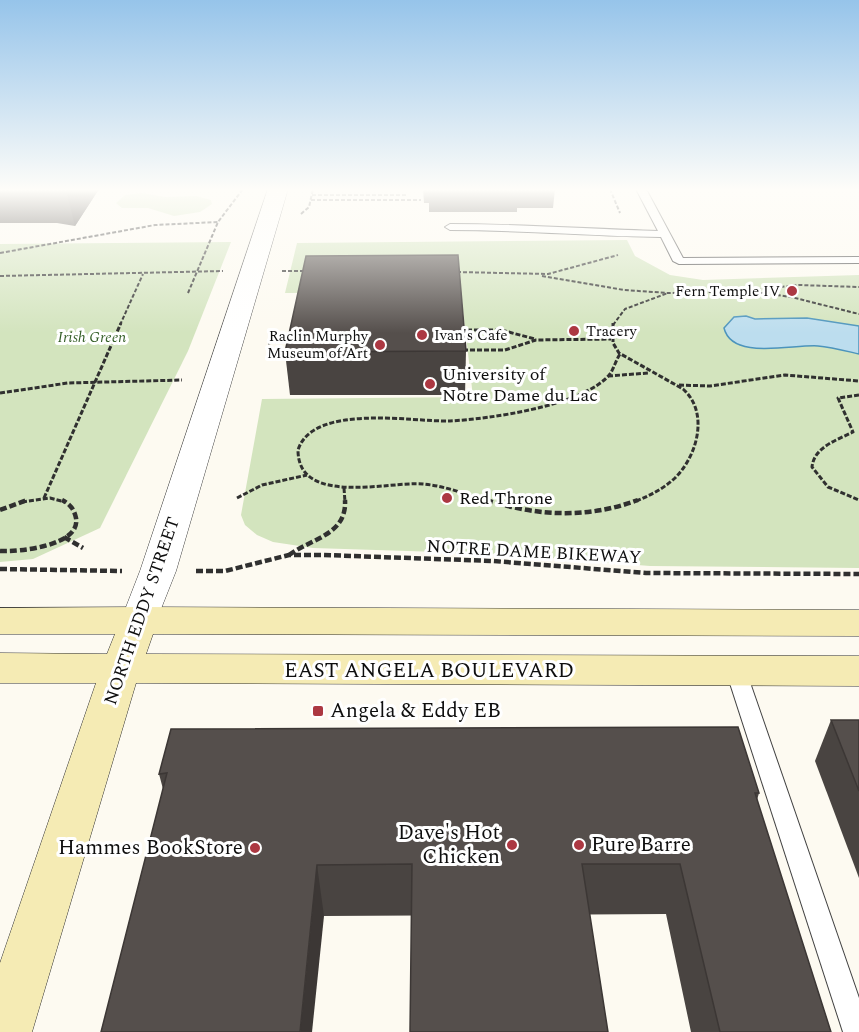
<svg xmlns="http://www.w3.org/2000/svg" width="859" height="1032" font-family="Spectral,serif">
  <rect width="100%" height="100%" fill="#fdfaf1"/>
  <g fill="#d3e4be">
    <path d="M142,193L165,197L196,196L211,200L212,204L200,212L174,216L148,208H122L116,203L125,195Z"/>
    <path d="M627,240L635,256L670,275L703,280L859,275V568L650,566L502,554L313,548L273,542L257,535L245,525L241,515L262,399L473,397L461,292L285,293L297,243Z"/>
    <path d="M231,242L188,351L100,528L33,559L0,562V244Z"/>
  </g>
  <path fill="#bcddee" stroke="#4c94bc" stroke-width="1.5" d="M746,316L755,319L807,318L859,326V354C846,351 831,347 818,346C793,344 732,361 724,328L734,317Z"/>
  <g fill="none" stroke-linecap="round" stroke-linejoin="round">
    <defs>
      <g id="lane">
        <path d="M636,189H646L683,258L859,257V263L679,264L673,261L661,237C591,236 520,230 450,230L445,227L450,224C519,224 588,229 658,231Z"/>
        <path d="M736,664L743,666L746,671L859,998V1032H843L726,671L729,666Z"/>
      </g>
      <path id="street" d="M268,189H288L176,571L153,629L140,633L127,629L121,620L140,571Z"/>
      <path id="secondary" d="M140,607L859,610V636L153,634L146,654L859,656V686L136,683L32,1032H0V963L96,683H0V653L107,654L115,634H0V608Z"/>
    </defs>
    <use href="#lane" stroke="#414141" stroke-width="2"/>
    <use href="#street" stroke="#414141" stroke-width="1"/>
    <use href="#secondary" stroke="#303030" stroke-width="1"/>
    <g stroke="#303030" stroke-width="2" stroke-dasharray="4 2" stroke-linecap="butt">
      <path d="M610,189L620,213"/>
      <path d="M312,195H408"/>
      <path d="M311,200H421"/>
      <path d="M301,214L309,207L313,189"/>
      <path d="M0,253L155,225L218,222"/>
      <path d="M282,271H308"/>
      <path d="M457,272L548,274L618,255"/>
      <path d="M0,276L223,271"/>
      <path d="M542,276L624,290L668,293L744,291L799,285L859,287"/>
      <path d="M747,291L791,297L859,314"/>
      <path d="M188,293L218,222L243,189"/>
      <path d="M120,325L143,274"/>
      <path d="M613,325L625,309L668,293"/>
    </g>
    <g stroke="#303030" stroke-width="3" stroke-dasharray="5 2" stroke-linecap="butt">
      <path d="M613,323V343L619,353L683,389C709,412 698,455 675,478C663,489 649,496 634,502"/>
      <path d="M460,330H501L535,339"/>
      <path d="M269,337L292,340"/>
      <path d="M268,343L284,340"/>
      <path d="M463,350H505L536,340L611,339"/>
      <path d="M608,376L649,373"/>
      <path d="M679,385L710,386L785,375L859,381"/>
      <path d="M0,393L68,383L182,380"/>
      <path d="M859,395L838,398L853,432C837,440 814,447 812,467L828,487L859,500"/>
      <path d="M344,488L345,502"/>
      <path d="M44,498L121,323"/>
      <path d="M237,498L262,485L307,475"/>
      <path d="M22,502L50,498L65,502"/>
      <path d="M491,502C468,495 446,486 423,484C389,481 298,507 298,450C313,403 412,422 450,421C489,419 584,406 610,374C614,368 616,360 620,354"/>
    </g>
    <g stroke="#303030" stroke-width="4.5" stroke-dasharray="7 3" stroke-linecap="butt">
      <path d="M486,500C537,516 587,519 638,500"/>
      <path d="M0,510L27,500"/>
      <path d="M64,537L83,548"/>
      <path d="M0,551C18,552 81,546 76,518C74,509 70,504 62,500"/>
      <path d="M289,555C312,538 347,535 345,500"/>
      <path d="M0,569L122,571"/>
      <path d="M196,571H225L289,555H324L493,561L646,573L859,574"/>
    </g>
    <use href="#lane" fill="#fff" fill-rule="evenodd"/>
    <use href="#street" fill="#fff" fill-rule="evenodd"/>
    <use href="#secondary" fill="#f5ebb4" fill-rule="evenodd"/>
  </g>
  <g fill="#494441">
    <path d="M0,189H99L75,226L57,223H0Z"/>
    <path d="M423,189H555L553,208H517V212H429V203H424Z"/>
    <path d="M466,351L465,395H290L285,352Z"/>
    <path d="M831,720H859V878L815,761Z"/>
    <path d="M171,729L759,793L757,800L831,1032H691L666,914L324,916L163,789L159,774Z"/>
  </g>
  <g fill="#3c3735">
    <path d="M67,189H99L75,226L66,190Z"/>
    <path d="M317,865L324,916L312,1032H300Z"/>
  </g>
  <g fill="#554f4c" stroke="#3c3735" stroke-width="1.5">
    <path d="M458,255L466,351L285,352L306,256Z"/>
    <path d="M831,720H859V791Z"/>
    <path d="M738,727L759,793H755L831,1032H720L680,864H582L608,1032H410L412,864L317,865L300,1032H101L167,773L159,774L171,729Z"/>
  </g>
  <linearGradient id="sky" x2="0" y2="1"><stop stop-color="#96c4ea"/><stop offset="0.57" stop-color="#fefdf9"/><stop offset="1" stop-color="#fefdf9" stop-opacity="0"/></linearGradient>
  <rect width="859" height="333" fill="url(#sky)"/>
  <g fill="#ac3842" stroke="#fff" stroke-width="2">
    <circle cx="792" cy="291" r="6"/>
    <circle cx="574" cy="331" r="6"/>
    <circle cx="422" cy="335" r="6"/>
    <circle cx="380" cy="345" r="6"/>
    <circle cx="430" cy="384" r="6"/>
    <circle cx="447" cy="498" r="6"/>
    <rect x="312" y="705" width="12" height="12" rx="3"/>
    <circle cx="512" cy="845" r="6"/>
    <circle cx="579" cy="845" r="6"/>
    <circle cx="255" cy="848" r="6"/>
  </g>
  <g text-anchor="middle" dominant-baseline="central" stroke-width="6" stroke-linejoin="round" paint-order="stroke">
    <g font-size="15" fill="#0e0e0e" stroke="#fff" text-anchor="end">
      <text x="780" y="291">Fern Temple IV</text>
      <text x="586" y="331" text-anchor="start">Tracery</text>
      <text x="434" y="335" text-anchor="start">Ivan's Cafe</text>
      <text x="368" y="336">Raclin Murphy<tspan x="368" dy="17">Museum of Art</tspan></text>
    </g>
    <g font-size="15" font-style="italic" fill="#345e26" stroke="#fff">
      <text x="92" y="337">Irish Green</text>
    </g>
    <g font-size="18" fill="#0e0e0e" stroke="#fff" text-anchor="start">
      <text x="442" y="374">University of<tspan x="442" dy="21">Notre Dame du Lac</tspan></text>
      <text x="459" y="498">Red Throne</text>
    </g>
    <g font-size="18" fill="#0e0e0e" stroke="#fff">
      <text transform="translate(534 552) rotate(3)">NOTRE DAME BIKEWAY</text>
      <text transform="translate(142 611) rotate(-71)">NORTH EDDY STREET</text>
    </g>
    <g font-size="21" fill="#0e0e0e" stroke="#fff">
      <text x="429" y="671">EAST ANGELA BOULEVARD</text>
    </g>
    <g font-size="21" fill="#0e0e0e" stroke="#fff" text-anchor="start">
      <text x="330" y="711">Angela &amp; Eddy EB</text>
      <text x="500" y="833" text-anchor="end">Dave's Hot<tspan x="500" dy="24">Chicken</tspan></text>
      <text x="591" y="845">Pure Barre</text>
      <text x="243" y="848" text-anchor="end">Hammes BookStore</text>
    </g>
  </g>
</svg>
